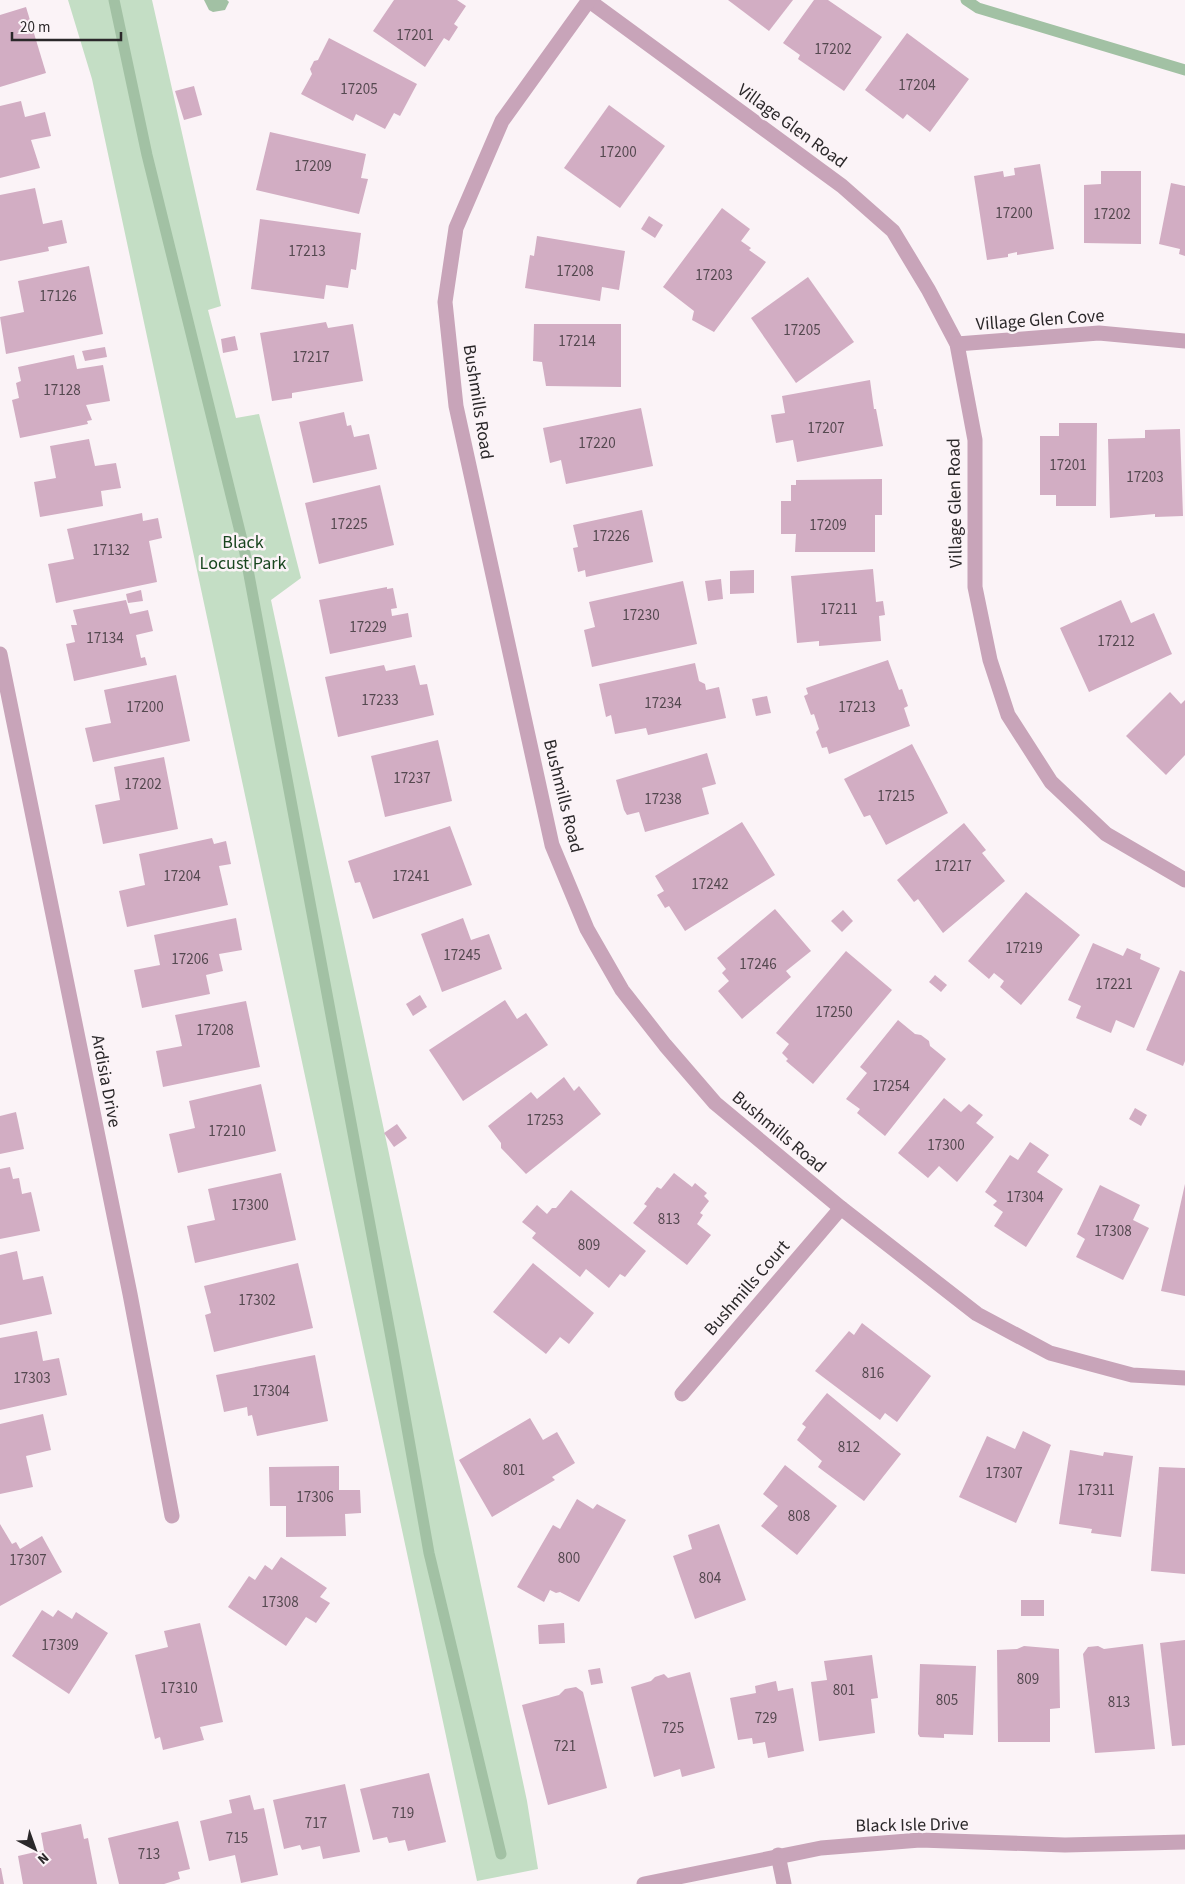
<svg xmlns="http://www.w3.org/2000/svg" width="1185" height="1884" font-family="'Source Sans 3',sans-serif">
  <rect width="100%" height="100%" fill="#fbf3f7"/>
  <path fill="#c4dec5" d="M68,0H152L221,306L208,310L236,418L259,414L301,578L271,600L527,1801L538,1869L477,1881L92,79Z"/>
  <path fill="#a2c1a4" d="M204,0H227L229,2L225,10L213,12L209,10Z"/>
  <g fill="none" stroke-linecap="round" stroke-linejoin="round">
    <g stroke="#a2c1a4" stroke-width="11">
      <path d="M114,0L147,155L244,548L392,1343L429,1553L501,1854"/>
      <path d="M966,0L978,8L1185,70"/>
    </g>
  </g>
  <g fill="#d2adc3">
    <path d="M394,0H457L466,6L454,24L458,27L449,41L444,38L425,67L373,31Z"/>
    <path d="M728,0H793L769,31Z"/>
    <path d="M814,0H828L882,37L844,91L798,59L800,55L783,43Z"/>
    <path d="M26,7L46,73L0,87V15Z"/>
    <path d="M907,33L969,79L930,132L907,114L903,119L865,90Z"/>
    <path d="M329,38L417,84L400,116L394,113L385,129L356,114L353,121L301,94L312,74L310,69L314,61L318,60Z"/>
    <path d="M194,86L202,115L184,120L175,91Z"/>
    <path d="M21,101L25,117L45,112L51,136L31,140L40,168L0,178V106Z"/>
    <path d="M609,105L665,146L620,208L564,168Z"/>
    <path d="M270,132L366,154L361,178L368,179L359,214L256,190Z"/>
    <path d="M1040,164L1054,249L1017,255V252L1008,254V257L987,260L974,176L1003,171L1004,177L1015,175L1014,168Z"/>
    <path d="M1101,171H1141V244L1084,243V185L1101,184Z"/>
    <path d="M1171,183L1185,186V256L1179,254L1180,249L1159,244Z"/>
    <path d="M35,188L43,224L62,220L67,243L48,247L49,251L0,261V195Z"/>
    <path d="M722,208L750,229L741,241L751,248L749,250L766,262L714,332L692,320L694,311L663,287Z"/>
    <path d="M649,216L663,225L655,238L641,229Z"/>
    <path d="M260,219L361,233L356,270L351,269L348,288L326,285L324,299L251,289Z"/>
    <path d="M537,236L625,251L619,290L602,287L600,301L525,288L530,255L534,256Z"/>
    <path d="M89,266L103,334L6,354L0,317L24,312L18,281Z"/>
    <path d="M808,277L854,342L796,383L751,318Z"/>
    <path d="M326,322L328,328L353,324L363,381L292,393V398L272,401L260,333Z"/>
    <path d="M534,324H621V387L546,386L542,362L533,361Z"/>
    <path d="M235,336L238,350L223,353L221,339Z"/>
    <path d="M105,347L107,357L85,361L82,351Z"/>
    <path d="M74,355L77,369L103,365L110,401L86,405L92,420L87,421L88,424L20,438L12,400L19,398L16,383L21,381L18,367Z"/>
    <path d="M870,380L874,409H876L883,446L797,462L793,440L776,443L771,415L785,413L782,396Z"/>
    <path d="M641,408L653,466L566,484L561,460L550,463L543,428Z"/>
    <path d="M344,412L347,426L351,425L354,437L369,434L377,469L313,483L299,422Z"/>
    <path d="M1059,423H1097L1096,506H1056V495H1040V436H1059Z"/>
    <path d="M1180,429L1183,516L1155,517V514L1110,518L1108,439L1145,438V430Z"/>
    <path d="M89,439L95,466L116,463L121,488L101,491L103,506L40,517L34,482L56,478L50,446Z"/>
    <path d="M882,479V515H875V552H795L796,534H781V501H791V485H796V480Z"/>
    <path d="M380,485L394,545L319,564L305,503Z"/>
    <path d="M642,510L653,562L586,577L585,570L578,572L573,548L578,547L573,525Z"/>
    <path d="M142,513L143,521L158,518L162,538L149,541L157,582L56,603L48,564L74,559L67,529Z"/>
    <path d="M873,569L876,602L883,601L885,615L879,616L881,641L819,646V641L797,643L791,576Z"/>
    <path d="M754,570V593L730,594V571Z"/>
    <path d="M721,579L723,599L708,601L705,581Z"/>
    <path d="M683,581L697,644L592,667L584,630L595,627L589,602Z"/>
    <path d="M387,587V589L393,588L397,608L391,609L392,616L408,613L412,637L330,654L319,600Z"/>
    <path d="M141,590L143,601L128,603L126,594Z"/>
    <path d="M126,600L130,614L148,610L153,631L136,635L141,658L145,657L147,665L74,681L66,644L75,642L71,625H77L73,610Z"/>
    <path d="M1121,600L1131,623L1154,613L1172,654L1089,692L1060,628Z"/>
    <path d="M888,660L899,690L902,689L908,706L904,708L910,726L829,754L827,747L822,748L816,732L819,729L814,714L811,715L804,696L808,694L806,688Z"/>
    <path d="M695,663L699,681L705,684L706,690L719,687L726,718L648,735L646,728L615,734L611,715L606,717L599,684Z"/>
    <path d="M384,665L386,671L415,665L420,685L427,684L434,715L338,737L325,677Z"/>
    <path d="M176,675L190,741L93,762L85,728L111,723L104,690Z"/>
    <path d="M1170,692L1181,704L1185,700V755L1166,775L1126,736Z"/>
    <path d="M767,696L771,713L756,716L752,699Z"/>
    <path d="M438,740L452,801L385,817L371,756Z"/>
    <path d="M912,744L948,813L886,845L870,815L864,817L844,779Z"/>
    <path d="M707,753L716,784L702,788L709,814L645,832L639,812L627,815L624,810L616,780Z"/>
    <path d="M164,757L178,829L103,844L95,805L120,800L114,767Z"/>
    <path d="M742,822L775,875L685,931L669,906L665,908L657,895L664,891L655,876Z"/>
    <path d="M964,823L986,850L982,853L1005,881L943,933L918,899L914,902L897,880Z"/>
    <path d="M450,826L472,885L373,919L360,882L355,883L348,861Z"/>
    <path d="M212,838L214,844L226,841L231,864L219,866L228,905L127,927L119,891L145,885L139,854Z"/>
    <path d="M1026,892L1080,935L1021,1005L1000,987L1004,981L994,973L989,979L968,961Z"/>
    <path d="M775,909L811,951L786,971L791,977L742,1019L718,991L729,981L722,973L726,969L717,958Z"/>
    <path d="M843,910L853,921L842,932L831,921Z"/>
    <path d="M236,918L242,950L219,954L223,971L206,975L210,994L142,1008L134,970L160,965L154,935Z"/>
    <path d="M463,918L471,940L489,934L502,969L442,992L421,934Z"/>
    <path d="M1093,943L1123,956L1127,948L1141,954L1140,959L1160,968L1134,1028L1116,1020L1111,1033L1076,1018L1081,1006L1068,1000Z"/>
    <path d="M846,951L892,990L813,1084L786,1061L788,1059L782,1053L789,1044L776,1033Z"/>
    <path d="M1180,970L1185,972V1061L1183,1066L1146,1050Z"/>
    <path d="M935,975L947,985L941,992L929,982Z"/>
    <path d="M420,995L427,1007L413,1016L406,1004Z"/>
    <path d="M505,1000L517,1019L526,1013L548,1045L463,1101L429,1050Z"/>
    <path d="M246,1001L260,1067L163,1087L156,1051L182,1046L175,1015Z"/>
    <path d="M898,1020L915,1034L921,1035L929,1041L930,1046L946,1059L885,1136L857,1113L860,1109L846,1099L867,1073L860,1067Z"/>
    <path d="M564,1077L574,1091L579,1086L601,1114L526,1174L501,1148V1143L488,1126L531,1092L537,1099Z"/>
    <path d="M261,1084L276,1151L178,1173L169,1134L195,1128L189,1101Z"/>
    <path d="M944,1098L961,1112L969,1104L983,1115L976,1123L994,1137L957,1182L939,1166L928,1178L898,1153Z"/>
    <path d="M1135,1108L1147,1115L1141,1126L1129,1119Z"/>
    <path d="M16,1112L24,1149L0,1154V1116Z"/>
    <path d="M397,1124L407,1138L394,1147L384,1133Z"/>
    <path d="M1030,1142L1049,1155L1037,1172L1063,1189L1026,1247L994,1226L1003,1212L993,1205L997,1201L985,1192L1010,1155L1018,1160Z"/>
    <path d="M10,1167L13,1179L19,1178L22,1194L31,1192L40,1231L0,1239V1169Z"/>
    <path d="M281,1173L296,1240L195,1263L187,1226L215,1220L208,1189Z"/>
    <path d="M674,1173L692,1187L695,1183L707,1193L704,1196L709,1201L700,1213L703,1215L697,1224L711,1235L687,1265L633,1223L647,1206L644,1204L657,1187L661,1189Z"/>
    <path d="M1185,1184V1296L1161,1291Z"/>
    <path d="M1100,1185L1140,1205L1133,1220L1149,1228L1123,1280L1076,1257L1085,1239L1077,1234Z"/>
    <path d="M571,1190L646,1251L625,1277L620,1274L609,1288L586,1269L580,1277L532,1238L536,1233L522,1222L537,1205L547,1214L552,1208H556Z"/>
    <path d="M17,1251L23,1280L43,1276L52,1314L0,1325V1255Z"/>
    <path d="M298,1263L313,1328L214,1352L205,1315L211,1313L204,1286Z"/>
    <path d="M533,1263L594,1313L569,1344L560,1337L546,1354L493,1312Z"/>
    <path d="M862,1323L931,1376L897,1422L885,1413L880,1420L815,1371L849,1331L854,1335Z"/>
    <path d="M37,1331L43,1361L59,1358L67,1395L0,1410V1338Z"/>
    <path d="M315,1355L328,1421L257,1436L252,1415L248,1416L247,1407L224,1412L216,1375Z"/>
    <path d="M827,1393L901,1454L864,1501L818,1467L822,1461L797,1440L806,1427L802,1424Z"/>
    <path d="M43,1414L51,1450L26,1456L33,1487L0,1494V1424Z"/>
    <path d="M530,1418L543,1440L557,1432L575,1463L552,1477L555,1480L492,1517L459,1460Z"/>
    <path d="M1023,1431L1051,1445L1016,1523L959,1497L987,1436L1015,1449Z"/>
    <path d="M1070,1450L1103,1456L1104,1452L1133,1456L1121,1537L1091,1533L1092,1529L1059,1524Z"/>
    <path d="M785,1465L837,1506L797,1555L761,1526L778,1506L763,1494Z"/>
    <path d="M339,1466V1490H360L361,1513L345,1514L346,1536L286,1537V1506H270L269,1467Z"/>
    <path d="M1159,1467L1185,1468V1574L1151,1571Z"/>
    <path d="M577,1499L593,1509L597,1504L626,1520L579,1602L560,1592L556,1593L550,1590L544,1602L517,1587L553,1525L560,1529Z"/>
    <path d="M0,1524L12,1544L16,1542L20,1549L42,1536L62,1572L0,1606Z"/>
    <path d="M719,1524L746,1600L695,1619L673,1556L692,1549L688,1535Z"/>
    <path d="M281,1557L327,1588L320,1597L330,1603L316,1623L306,1617L286,1646L228,1607L249,1576L255,1580L265,1565L272,1570Z"/>
    <rect x="1021" y="1600" width="23" height="16"/>
    <path d="M42,1610L53,1617L58,1610L72,1619L76,1612L108,1633L69,1694L12,1656Z"/>
    <path d="M200,1623L223,1722L200,1727L204,1740L163,1750L160,1737L155,1739L135,1655L168,1647L164,1631Z"/>
    <path d="M564,1623L565,1643L539,1644L538,1625Z"/>
    <path d="M1185,1640V1745L1172,1746L1160,1643Z"/>
    <path d="M1143,1644L1155,1749L1095,1753L1083,1654L1088,1647L1098,1646L1104,1649Z"/>
    <path d="M1024,1646L1059,1649L1060,1708L1050,1709V1742H998L997,1650L1017,1649Z"/>
    <path d="M872,1655L878,1698L871,1699L875,1733L819,1741L811,1682L827,1680L824,1661Z"/>
    <path d="M920,1664L976,1666L973,1735L944,1734V1738L920,1737L918,1734Z"/>
    <path d="M600,1668L603,1683L591,1685L588,1670Z"/>
    <path d="M690,1672L715,1768L682,1777L680,1769L654,1777L631,1687L651,1681L655,1677L664,1674L668,1678Z"/>
    <path d="M776,1681L778,1691L793,1688L804,1751L768,1758L765,1742L753,1744L752,1738L738,1740L730,1698L756,1693L755,1686Z"/>
    <path d="M576,1687L583,1692L607,1788L548,1805L522,1705L559,1695L565,1689Z"/>
    <path d="M429,1773L446,1842L408,1851L405,1840L389,1843L387,1837L373,1840L360,1789Z"/>
    <path d="M345,1784L360,1852L323,1859L320,1846L302,1850L300,1845L284,1849L273,1800Z"/>
    <path d="M250,1795L254,1810L264,1808L278,1875L241,1883L235,1855L209,1861L200,1821L232,1813L229,1800Z"/>
    <path d="M178,1821L190,1869L178,1872L180,1879L164,1884H119L108,1838Z"/>
    <path d="M81,1824L84,1839L88,1838L97,1884H23L18,1856L44,1850L41,1833Z"/>
    <path d="M0,1868H1L4,1884H0Z"/>
  </g>
  <g fill="none" stroke-linecap="round" stroke-linejoin="round">
    <g stroke="#c8a4b9" stroke-width="15">
      <path d="M588,0L842,186L893,231L928,289L957,344L975,440V587L990,660L1008,715L1051,782L1106,834L1185,880"/>
      <path d="M589,0L502,121L456,228L445,302L456,406L552,845L587,929L622,990L665,1045L715,1103L841,1208L977,1314L1050,1353L1132,1375L1185,1378"/>
      <path d="M957,344L1099,333L1185,341"/>
      <path d="M0,654L130,1294L172,1516"/>
      <path d="M682,1394L841,1208"/>
      <path d="M778,1855L784,1884"/>
      <path d="M644,1884L821,1848L920,1840L1065,1845L1185,1842"/>
    </g>
  </g>
  <g text-anchor="middle" dominant-baseline="central" stroke-width="5" stroke-linejoin="round" paint-order="stroke">
    <g font-size="15" fill="#554950">
      <text x="415" y="35">17201</text>
      <text x="833" y="49">17202</text>
      <text x="917" y="85">17204</text>
      <text x="359" y="89">17205</text>
      <text x="618" y="152">17200</text>
      <text x="313" y="166">17209</text>
      <text x="1014" y="213">17200</text>
      <text x="1112" y="214">17202</text>
      <text x="307" y="251">17213</text>
      <text x="575" y="271">17208</text>
      <text x="714" y="275">17203</text>
      <text x="58" y="296">17126</text>
      <text x="802" y="330">17205</text>
      <text x="577" y="341">17214</text>
      <text x="311" y="357">17217</text>
      <text x="62" y="390">17128</text>
      <text x="826" y="428">17207</text>
      <text x="597" y="443">17220</text>
      <text x="1068" y="465">17201</text>
      <text x="1145" y="477">17203</text>
      <text x="349" y="524">17225</text>
      <text x="828" y="525">17209</text>
      <text x="611" y="536">17226</text>
      <text x="111" y="550">17132</text>
      <text x="839" y="609">17211</text>
      <text x="641" y="615">17230</text>
      <text x="368" y="627">17229</text>
      <text x="105" y="638">17134</text>
      <text x="1116" y="641">17212</text>
      <text x="380" y="700">17233</text>
      <text x="663" y="703">17234</text>
      <text x="145" y="707">17200</text>
      <text x="857" y="707">17213</text>
      <text x="412" y="778">17237</text>
      <text x="143" y="784">17202</text>
      <text x="896" y="796">17215</text>
      <text x="663" y="799">17238</text>
      <text x="953" y="866">17217</text>
      <text x="182" y="876">17204</text>
      <text x="411" y="876">17241</text>
      <text x="710" y="884">17242</text>
      <text x="1024" y="948">17219</text>
      <text x="462" y="955">17245</text>
      <text x="190" y="959">17206</text>
      <text x="758" y="964">17246</text>
      <text x="1114" y="984">17221</text>
      <text x="834" y="1012">17250</text>
      <text x="215" y="1030">17208</text>
      <text x="891" y="1086">17254</text>
      <text x="545" y="1120">17253</text>
      <text x="227" y="1131">17210</text>
      <text x="946" y="1145">17300</text>
      <text x="1025" y="1197">17304</text>
      <text x="250" y="1205">17300</text>
      <text x="669" y="1219">813</text>
      <text x="1113" y="1231">17308</text>
      <text x="589" y="1245">809</text>
      <text x="257" y="1300">17302</text>
      <text x="873" y="1373">816</text>
      <text x="32" y="1378">17303</text>
      <text x="271" y="1391">17304</text>
      <text x="849" y="1447">812</text>
      <text x="514" y="1470">801</text>
      <text x="1004" y="1473">17307</text>
      <text x="1096" y="1490">17311</text>
      <text x="315" y="1497">17306</text>
      <text x="799" y="1516">808</text>
      <text x="569" y="1558">800</text>
      <text x="28" y="1560">17307</text>
      <text x="710" y="1578">804</text>
      <text x="280" y="1602">17308</text>
      <text x="60" y="1645">17309</text>
      <text x="1028" y="1679">809</text>
      <text x="179" y="1688">17310</text>
      <text x="844" y="1690">801</text>
      <text x="947" y="1700">805</text>
      <text x="1119" y="1702">813</text>
      <text x="766" y="1718">729</text>
      <text x="673" y="1728">725</text>
      <text x="565" y="1746">721</text>
      <text x="403" y="1813">719</text>
      <text x="316" y="1823">717</text>
      <text x="237" y="1838">715</text>
      <text x="149" y="1854">713</text>
    </g>
    <g font-size="18" fill="#2b282a" stroke="#fbf3f7">
      <text transform="translate(792 126) rotate(36)">Village Glen Road</text>
      <text transform="translate(1040 320) rotate(-4)">Village Glen Cove</text>
      <text transform="translate(478 402) rotate(81)">Bushmills Road</text>
      <text transform="translate(955 503) rotate(-91)">Village Glen Road</text>
      <text transform="translate(563 796) rotate(76)">Bushmills Road</text>
      <text transform="translate(106 1081) rotate(79)">Ardisia Drive</text>
      <text transform="translate(779 1132) rotate(40)">Bushmills Road</text>
      <text transform="translate(747 1288) rotate(-49)">Bushmills Court</text>
      <text transform="translate(912 1825) rotate(-1)">Black Isle Drive</text>
    </g>
    <g font-size="18" fill="#19461f" stroke="#fbf3f7">
      <text x="243" y="542">Black<tspan x="243" dy="21">Locust Park</tspan></text>
    </g>
  </g>
  <g transform="translate(35 1849) rotate(139)" stroke="#fbf3f7" stroke-width="4" paint-order="stroke">
  <path d="M0-4L9 19L0 12L-9 19Z" fill="#2b282a"/>
  <text y="-8" font-size="14" font-weight="bold" text-anchor="middle" fill="#2b282a">N</text>
  </g>
  <path d="M12 32v8h109v-8" fill="none" stroke="#2b282a" stroke-width="2.5"/>
  <text x="20" y="32" font-size="15" fill="#2b282a" stroke="#fbf3f7" stroke-width="4" paint-order="stroke">20 m</text>
</svg>
